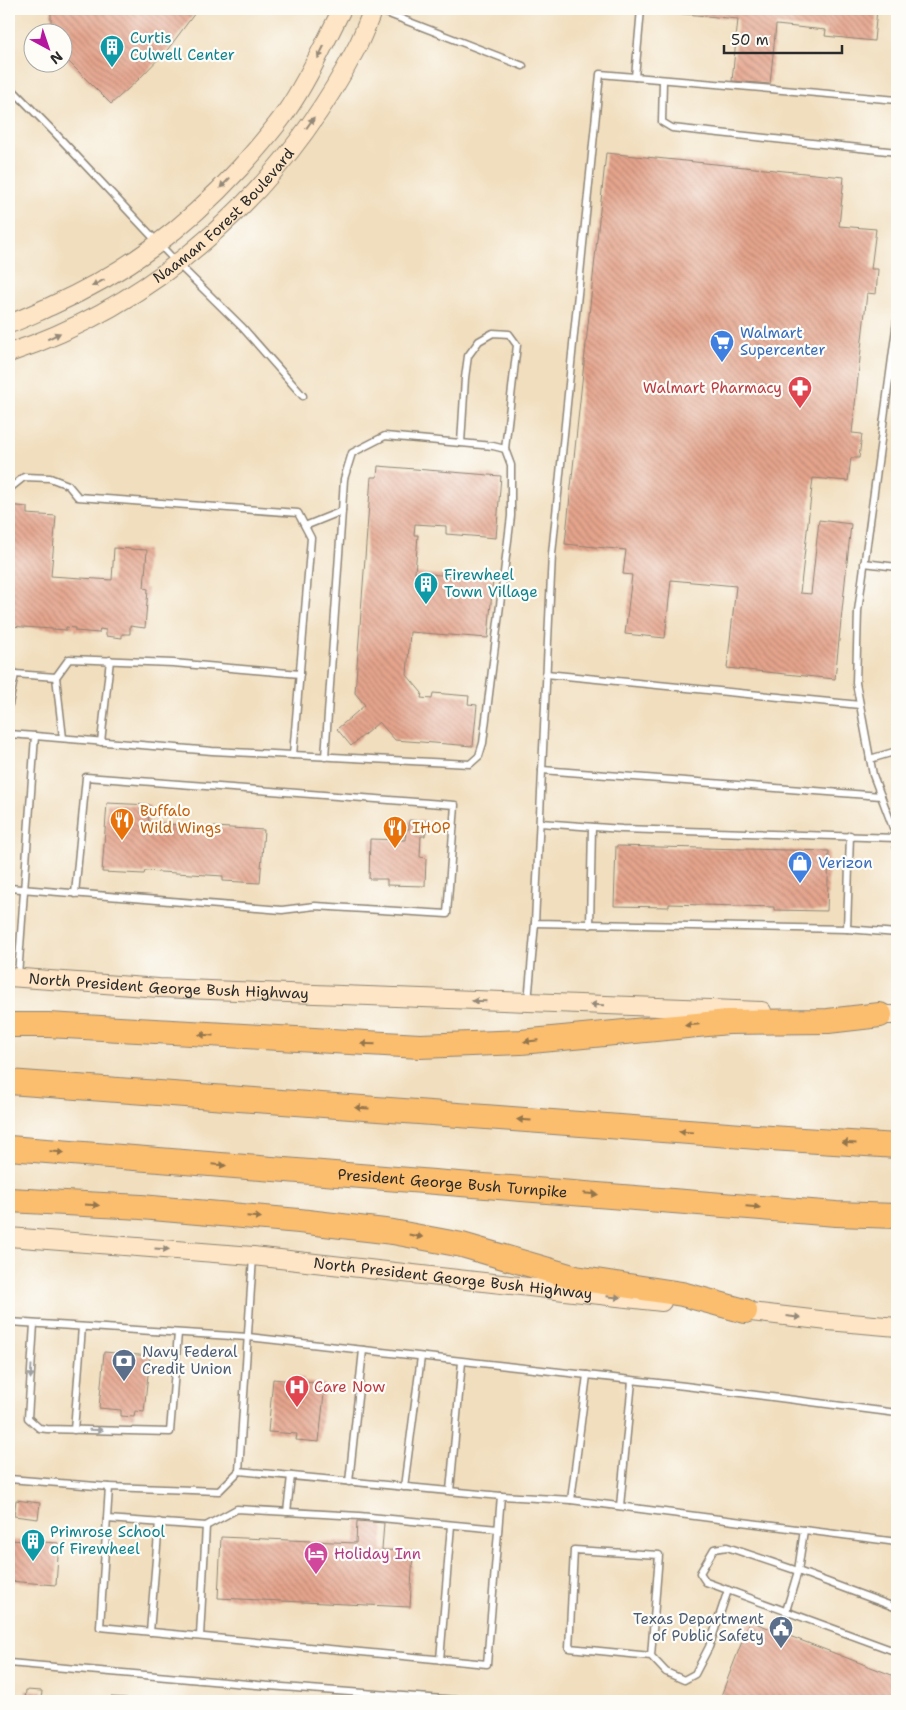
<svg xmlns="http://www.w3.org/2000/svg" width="906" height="1710" font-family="'Shantell Sans',sans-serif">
  <defs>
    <pattern id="building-back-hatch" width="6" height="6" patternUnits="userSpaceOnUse" patternTransform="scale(1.25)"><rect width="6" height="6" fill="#e5a48c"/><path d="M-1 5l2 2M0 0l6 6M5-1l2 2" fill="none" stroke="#ba8673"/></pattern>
  </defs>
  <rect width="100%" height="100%" fill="#fdfcf7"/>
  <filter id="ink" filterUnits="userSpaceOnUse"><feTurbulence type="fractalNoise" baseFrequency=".02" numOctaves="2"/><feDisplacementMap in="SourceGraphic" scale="10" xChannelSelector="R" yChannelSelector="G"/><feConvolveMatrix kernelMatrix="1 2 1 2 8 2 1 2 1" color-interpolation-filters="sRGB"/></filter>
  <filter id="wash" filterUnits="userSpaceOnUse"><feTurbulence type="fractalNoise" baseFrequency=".0096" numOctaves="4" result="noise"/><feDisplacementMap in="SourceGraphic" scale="20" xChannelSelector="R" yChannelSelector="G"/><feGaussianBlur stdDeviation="1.12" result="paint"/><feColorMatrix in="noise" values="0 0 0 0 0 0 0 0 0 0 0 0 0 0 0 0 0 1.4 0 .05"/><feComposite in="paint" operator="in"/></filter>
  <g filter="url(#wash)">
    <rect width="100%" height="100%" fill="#f1debe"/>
    <g id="blocks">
      <g fill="url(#building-back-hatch)">
        <path d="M51,9H198L168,49L138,80L111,104L62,55V32H51Z"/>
        <path d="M654,9H877L874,41L825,36L826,30L776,25L770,84L732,81L738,19L654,11Z"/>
        <path d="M606,153L844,177L839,226L876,229L871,269H878L876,294L867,293L852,433L862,434L859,458H851L848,481L813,478L800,593L811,594L819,520L851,524L835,679L727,668L736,586L671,580L665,638L625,634L632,575L623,574L626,550L565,544Z"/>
        <path d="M378,466L501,476L496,538L446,534V526L415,524L414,535H418L415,573L493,579L488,638L410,632L407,675L422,693L421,698L432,699L433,693L469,696L468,704L477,705L473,746L395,740L379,722L351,746L337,729L365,705L355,693L371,477H377Z"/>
        <path d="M9,505L27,507V514L56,516L51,576L112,580L114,548L147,550L144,588L148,589L145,628L130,626V634H122V638L106,636V630L100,629L99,633L75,631V628L66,627V630L9,626Z"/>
        <path d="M107,803L150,805L148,823L264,830L260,883L223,881V876L145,871L144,874L102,872Z"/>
        <path d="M409,820L426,821L425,836H421L420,857L426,858L425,886L387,885V879H369L370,839L405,840L406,829H409Z"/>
        <path d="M616,846L829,851L827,911L774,910V907L669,904V907L614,906Z"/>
        <path d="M104,1352L150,1356L144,1412L135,1411L134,1417L121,1416V1410L99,1408Z"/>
        <path d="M293,1377L304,1378V1382L325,1384L319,1442L296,1440L297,1434L268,1432L273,1379L293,1381Z"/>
        <path d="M16,1500L40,1503L38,1519L14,1516Z"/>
        <path d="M357,1521L384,1523L382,1550L413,1551L410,1607L218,1598L221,1537L356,1543Z"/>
        <path d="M9,1540L59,1543L56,1585L9,1581Z"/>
        <path d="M750,1621L897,1677V1701H719Z"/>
        <path d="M26,1690L42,1691L41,1701H25Z"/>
        <path d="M68,1697L97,1700V1701H67Z"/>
        <path d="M111,1697L127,1698V1701H111Z"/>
      </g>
    </g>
  </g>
  <g filter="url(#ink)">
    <use href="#blocks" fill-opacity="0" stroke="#8e8474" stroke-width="1"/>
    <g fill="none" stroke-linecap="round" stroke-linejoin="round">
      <defs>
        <g id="lane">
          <path d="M376,9L523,66"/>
          <path d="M641,9L635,77L897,100"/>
          <path d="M635,77L600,74L552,554L535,923L847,929L897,933"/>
          <path d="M663,81L662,122L672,128L897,152"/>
          <path d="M9,86L56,134L178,264L243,328L303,396"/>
          <path d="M897,321L858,611L856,683L873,775L895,833L897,848"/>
          <path d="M461,443L465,378L468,356L479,341L493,333L509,334L517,345L505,449"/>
          <path d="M9,489L24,477L50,478L68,485L78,497L298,513L311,538L293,755L212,751L35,736"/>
          <path d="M864,563L897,567"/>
          <path d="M9,665L15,674L56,677L69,659L173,663L300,674"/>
          <path d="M546,674L860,705"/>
          <path d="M56,677L63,738"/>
          <path d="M9,704L15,674"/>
          <path d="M9,734L35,736L18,976"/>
          <path d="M101,742L110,660"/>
          <path d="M293,755L470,764L479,756L483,743L511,516V465L505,449L493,446L385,436L352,453L344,479L342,511L305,526"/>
          <path d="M325,757L342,511"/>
          <path d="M870,759L897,751"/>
          <path d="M542,770L881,796"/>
          <path d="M540,823L622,829L896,838"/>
          <path d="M9,888L282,910L315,906L447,914L455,805L86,777L75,894"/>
          <path d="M590,925L592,827"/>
          <path d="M847,929L850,835"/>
          <path d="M528,1002L535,923"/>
          <path d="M9,1322L248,1337L685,1386L897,1413"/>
          <path d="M34,1324L28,1418L39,1428L47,1429L170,1432L178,1333"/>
          <path d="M74,1430L82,1327"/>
          <path d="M239,1471L219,1491L109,1487L100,1627L487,1664L501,1496L239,1471L253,1257"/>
          <path d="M9,1479L109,1487"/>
          <path d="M349,1482L363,1350"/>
          <path d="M404,1487L421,1357"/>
          <path d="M450,1491L462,1362"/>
          <path d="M501,1496L571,1500L897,1542"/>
          <path d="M571,1500L587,1375"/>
          <path d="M620,1506L632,1381"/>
          <path d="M287,1512L291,1476"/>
          <path d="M107,1519L206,1526L237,1509L359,1516L498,1529"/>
          <path d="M897,1608L798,1571L727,1547L714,1549L700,1573L706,1582L897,1652"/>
          <path d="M786,1611L798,1571L804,1530"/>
          <path d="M150,1632L159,1522"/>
          <path d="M200,1636L206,1526"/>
          <path d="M651,1656L569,1648L574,1550L659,1555L651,1656L666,1672L684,1680L695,1674L709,1647L728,1590"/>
          <path d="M440,1660L451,1525"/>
          <path d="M9,1663L269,1686L470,1701"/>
        </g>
        <g id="secondary">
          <path d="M9,324C23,319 37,312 51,306C127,272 184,229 240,168C256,150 272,132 286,112C308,80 324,44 342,9"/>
          <path id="s1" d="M9,353C160,303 284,188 357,47C363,35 368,22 373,9"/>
          <path id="s2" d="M9,977L159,988L762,1011"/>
          <path d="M868,1015H897"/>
          <path id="s3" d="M9,1237L253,1256L662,1302"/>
          <path d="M733,1310L828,1321L897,1327"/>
        </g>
        <g id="highway">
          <path d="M9,1025H48L420,1046L521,1042L728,1022L828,1021L880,1015"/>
          <path d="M9,1082L771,1138L897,1146"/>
          <path id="s4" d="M9,1148L836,1214L897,1216"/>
          <path d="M9,1200L141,1207L299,1221L393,1232L462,1245L576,1278L682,1294L745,1311"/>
        </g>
      </defs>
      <use href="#lane" stroke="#8e8474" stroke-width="9"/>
      <use href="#secondary" stroke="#8e8474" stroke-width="20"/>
      <use href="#highway" stroke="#8e8474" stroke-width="26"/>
      <use href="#lane" stroke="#fff" stroke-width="6"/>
      <use href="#secondary" stroke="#fde5c5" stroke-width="18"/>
      <use href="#highway" stroke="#fbbd6e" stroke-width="24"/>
    </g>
    <defs><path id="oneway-solid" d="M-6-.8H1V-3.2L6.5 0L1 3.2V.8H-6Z" transform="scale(1.25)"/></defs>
    <g fill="#948878">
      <use href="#oneway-solid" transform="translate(321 52) rotate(116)"/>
      <use href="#oneway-solid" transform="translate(310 123) rotate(-55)"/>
      <use href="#oneway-solid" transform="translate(225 183) rotate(134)"/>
      <use href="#oneway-solid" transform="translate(98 283) rotate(151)"/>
      <use href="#oneway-solid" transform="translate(54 336) rotate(-26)"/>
      <use href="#oneway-solid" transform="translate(479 1001) rotate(-178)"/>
      <use href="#oneway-solid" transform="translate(597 1005) rotate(-178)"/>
      <use href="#oneway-solid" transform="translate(162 1249) rotate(4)"/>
      <use href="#oneway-solid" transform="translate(614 1297) rotate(6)"/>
      <use href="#oneway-solid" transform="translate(794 1317) rotate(7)"/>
    </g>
    <g fill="#93744c">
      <use href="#oneway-solid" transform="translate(692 1025) rotate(175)"/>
      <use href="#oneway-solid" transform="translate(206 1035) rotate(-177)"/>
      <use href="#oneway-solid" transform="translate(531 1041) rotate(174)"/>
      <use href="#oneway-solid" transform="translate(368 1044) rotate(-178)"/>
      <use href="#oneway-solid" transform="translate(362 1108) rotate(-176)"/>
      <use href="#oneway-solid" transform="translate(524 1120) rotate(-176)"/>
      <use href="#oneway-solid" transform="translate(686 1132) rotate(-176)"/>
      <use href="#oneway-solid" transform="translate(849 1143) rotate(-177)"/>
      <use href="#oneway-solid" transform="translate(57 1152) rotate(5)"/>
      <use href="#oneway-solid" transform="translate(219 1165) rotate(5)"/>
      <use href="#oneway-solid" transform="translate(591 1194) rotate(5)"/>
      <use href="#oneway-solid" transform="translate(92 1205) rotate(3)"/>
      <use href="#oneway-solid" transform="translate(753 1207) rotate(5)"/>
      <use href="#oneway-solid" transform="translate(254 1217) rotate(5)"/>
      <use href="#oneway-solid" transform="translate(416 1236) rotate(11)"/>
    </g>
    <g fill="#a0a0a0">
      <use href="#oneway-solid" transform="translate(31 1372) rotate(94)"/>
      <use href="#oneway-solid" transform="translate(96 1430) rotate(1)"/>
    </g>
  </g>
  <defs>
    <symbol id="building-pin" viewBox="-11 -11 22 30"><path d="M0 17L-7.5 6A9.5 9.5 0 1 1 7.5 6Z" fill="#0f9aa8" stroke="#fdfcf7"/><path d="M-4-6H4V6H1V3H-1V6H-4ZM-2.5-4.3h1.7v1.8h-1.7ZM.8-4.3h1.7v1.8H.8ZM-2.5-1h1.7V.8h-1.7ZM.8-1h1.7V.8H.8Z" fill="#fff"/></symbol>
    <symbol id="supermarket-pin" viewBox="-11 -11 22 30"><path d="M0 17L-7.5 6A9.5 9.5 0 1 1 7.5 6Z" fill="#3f7fe0" stroke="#fdfcf7"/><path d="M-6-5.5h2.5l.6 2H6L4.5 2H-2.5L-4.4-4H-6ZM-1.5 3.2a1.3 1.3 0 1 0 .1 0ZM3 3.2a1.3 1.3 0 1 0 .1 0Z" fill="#fff"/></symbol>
    <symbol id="pharmacy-pin" viewBox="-11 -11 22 30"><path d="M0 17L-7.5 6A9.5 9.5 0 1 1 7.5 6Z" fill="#e0444e" stroke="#fdfcf7"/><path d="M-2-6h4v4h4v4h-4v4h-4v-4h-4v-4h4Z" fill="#fff"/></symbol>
    <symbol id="restaurant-pin" viewBox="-11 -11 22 30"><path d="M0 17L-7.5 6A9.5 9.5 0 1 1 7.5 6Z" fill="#e8710a" stroke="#fdfcf7"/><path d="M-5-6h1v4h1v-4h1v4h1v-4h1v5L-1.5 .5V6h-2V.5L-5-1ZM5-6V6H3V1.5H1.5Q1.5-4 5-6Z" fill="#fff"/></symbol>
    <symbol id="shop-pin" viewBox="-11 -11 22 30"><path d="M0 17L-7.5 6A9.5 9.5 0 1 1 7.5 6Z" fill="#3f7fe0" stroke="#fdfcf7"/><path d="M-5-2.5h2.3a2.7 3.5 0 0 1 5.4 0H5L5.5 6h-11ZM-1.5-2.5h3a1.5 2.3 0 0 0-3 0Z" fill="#fff"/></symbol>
    <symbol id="bank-pin" viewBox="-11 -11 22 30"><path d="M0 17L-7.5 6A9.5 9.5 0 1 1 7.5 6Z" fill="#5c6f8a" stroke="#fdfcf7"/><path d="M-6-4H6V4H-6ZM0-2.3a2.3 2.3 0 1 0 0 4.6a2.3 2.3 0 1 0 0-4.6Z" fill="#fff"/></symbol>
    <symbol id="hospital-pin" viewBox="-11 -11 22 30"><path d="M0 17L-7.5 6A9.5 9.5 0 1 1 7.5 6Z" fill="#e0444e" stroke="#fdfcf7"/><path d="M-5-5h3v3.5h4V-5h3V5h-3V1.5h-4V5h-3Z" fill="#fff"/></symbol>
    <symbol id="hotel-pin" viewBox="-11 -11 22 30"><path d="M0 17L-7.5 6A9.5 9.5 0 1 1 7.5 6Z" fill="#d1479c" stroke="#fdfcf7"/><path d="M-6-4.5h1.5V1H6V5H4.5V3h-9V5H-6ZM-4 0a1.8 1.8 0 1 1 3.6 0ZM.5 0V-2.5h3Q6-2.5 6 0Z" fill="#fff"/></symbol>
    <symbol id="civic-pin" viewBox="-11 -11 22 30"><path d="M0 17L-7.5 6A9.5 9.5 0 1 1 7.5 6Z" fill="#5c6f8a" stroke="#fdfcf7"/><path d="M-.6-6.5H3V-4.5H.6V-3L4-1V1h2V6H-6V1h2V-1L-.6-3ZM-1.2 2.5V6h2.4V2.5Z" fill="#fff"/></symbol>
  </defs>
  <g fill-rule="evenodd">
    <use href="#building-pin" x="98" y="33" width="28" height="38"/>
    <use href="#supermarket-pin" x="708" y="328" width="28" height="38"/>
    <use href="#pharmacy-pin" x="786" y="374" width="28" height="38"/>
    <use href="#building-pin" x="412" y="570" width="28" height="38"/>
    <use href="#restaurant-pin" x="108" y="806" width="28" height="38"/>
    <use href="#restaurant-pin" x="381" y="814" width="28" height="38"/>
    <use href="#shop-pin" x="786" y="849" width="28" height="38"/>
    <use href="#bank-pin" x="110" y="1347" width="28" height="38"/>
    <use href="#hospital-pin" x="283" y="1373" width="28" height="38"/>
    <use href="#building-pin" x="19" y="1527" width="28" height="38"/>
    <use href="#hotel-pin" x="302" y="1540" width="28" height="38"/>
    <use href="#civic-pin" x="767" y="1614" width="28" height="38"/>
  </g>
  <g text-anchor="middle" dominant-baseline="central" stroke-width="4.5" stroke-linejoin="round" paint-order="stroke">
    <g font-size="15" fill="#0d838f" stroke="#fdfcf7" text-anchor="start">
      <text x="130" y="38">Curtis<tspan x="130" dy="17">Culwell Center</tspan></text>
      <text x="444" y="575">Firewheel<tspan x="444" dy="17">Town Village</tspan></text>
      <text x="50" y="1532">Primrose School<tspan x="50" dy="17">of Firewheel</tspan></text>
    </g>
    <g font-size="15" fill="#2b2b2b" stroke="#fdfcf7">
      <text stroke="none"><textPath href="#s1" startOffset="258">Naaman Forest Boulevard</textPath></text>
      <text stroke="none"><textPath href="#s2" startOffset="160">North President George Bush Highway</textPath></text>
      <text stroke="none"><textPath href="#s4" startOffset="445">President George Bush Turnpike</textPath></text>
      <text stroke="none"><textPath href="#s3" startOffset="446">North President George Bush Highway</textPath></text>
    </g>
    <g font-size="15" fill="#366cbe" stroke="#fdfcf7" text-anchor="start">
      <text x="740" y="333">Walmart<tspan x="740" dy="17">Supercenter</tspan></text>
      <text x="818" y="863">Verizon</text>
    </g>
    <g font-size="15" fill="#be3a42" stroke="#fdfcf7" text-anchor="end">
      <text x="782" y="388">Walmart Pharmacy</text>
      <text x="314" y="1387" text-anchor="start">Care Now</text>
    </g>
    <g font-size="15" fill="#c56008" stroke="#fdfcf7" text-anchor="start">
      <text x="140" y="811">Buffalo<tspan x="140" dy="17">Wild Wings</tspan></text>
      <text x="412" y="828">IHOP</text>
    </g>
    <g font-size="15" fill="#4e5e75" stroke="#fdfcf7" text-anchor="start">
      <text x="142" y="1352">Navy Federal<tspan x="142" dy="17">Credit Union</tspan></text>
      <text x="764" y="1619" text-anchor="end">Texas Department<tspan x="764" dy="17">of Public Safety</tspan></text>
    </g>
    <g font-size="15" fill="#b23c85" stroke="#fdfcf7" text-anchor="start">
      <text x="334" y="1554">Holiday Inn</text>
    </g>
  </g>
  <rect width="906" height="1710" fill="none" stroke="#fdfcf7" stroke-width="30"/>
  <g transform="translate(48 48) rotate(140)"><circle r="24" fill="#fdfcf7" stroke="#a9a8a5"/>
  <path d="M0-4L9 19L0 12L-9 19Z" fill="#b5179e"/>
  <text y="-8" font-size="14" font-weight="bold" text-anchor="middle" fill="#2b2b2b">N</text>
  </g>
  <path d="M724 45v8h118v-8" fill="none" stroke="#2b2b2b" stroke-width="2.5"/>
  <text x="731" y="45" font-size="15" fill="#2b2b2b" stroke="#fdfcf7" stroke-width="4" paint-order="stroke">50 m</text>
</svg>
